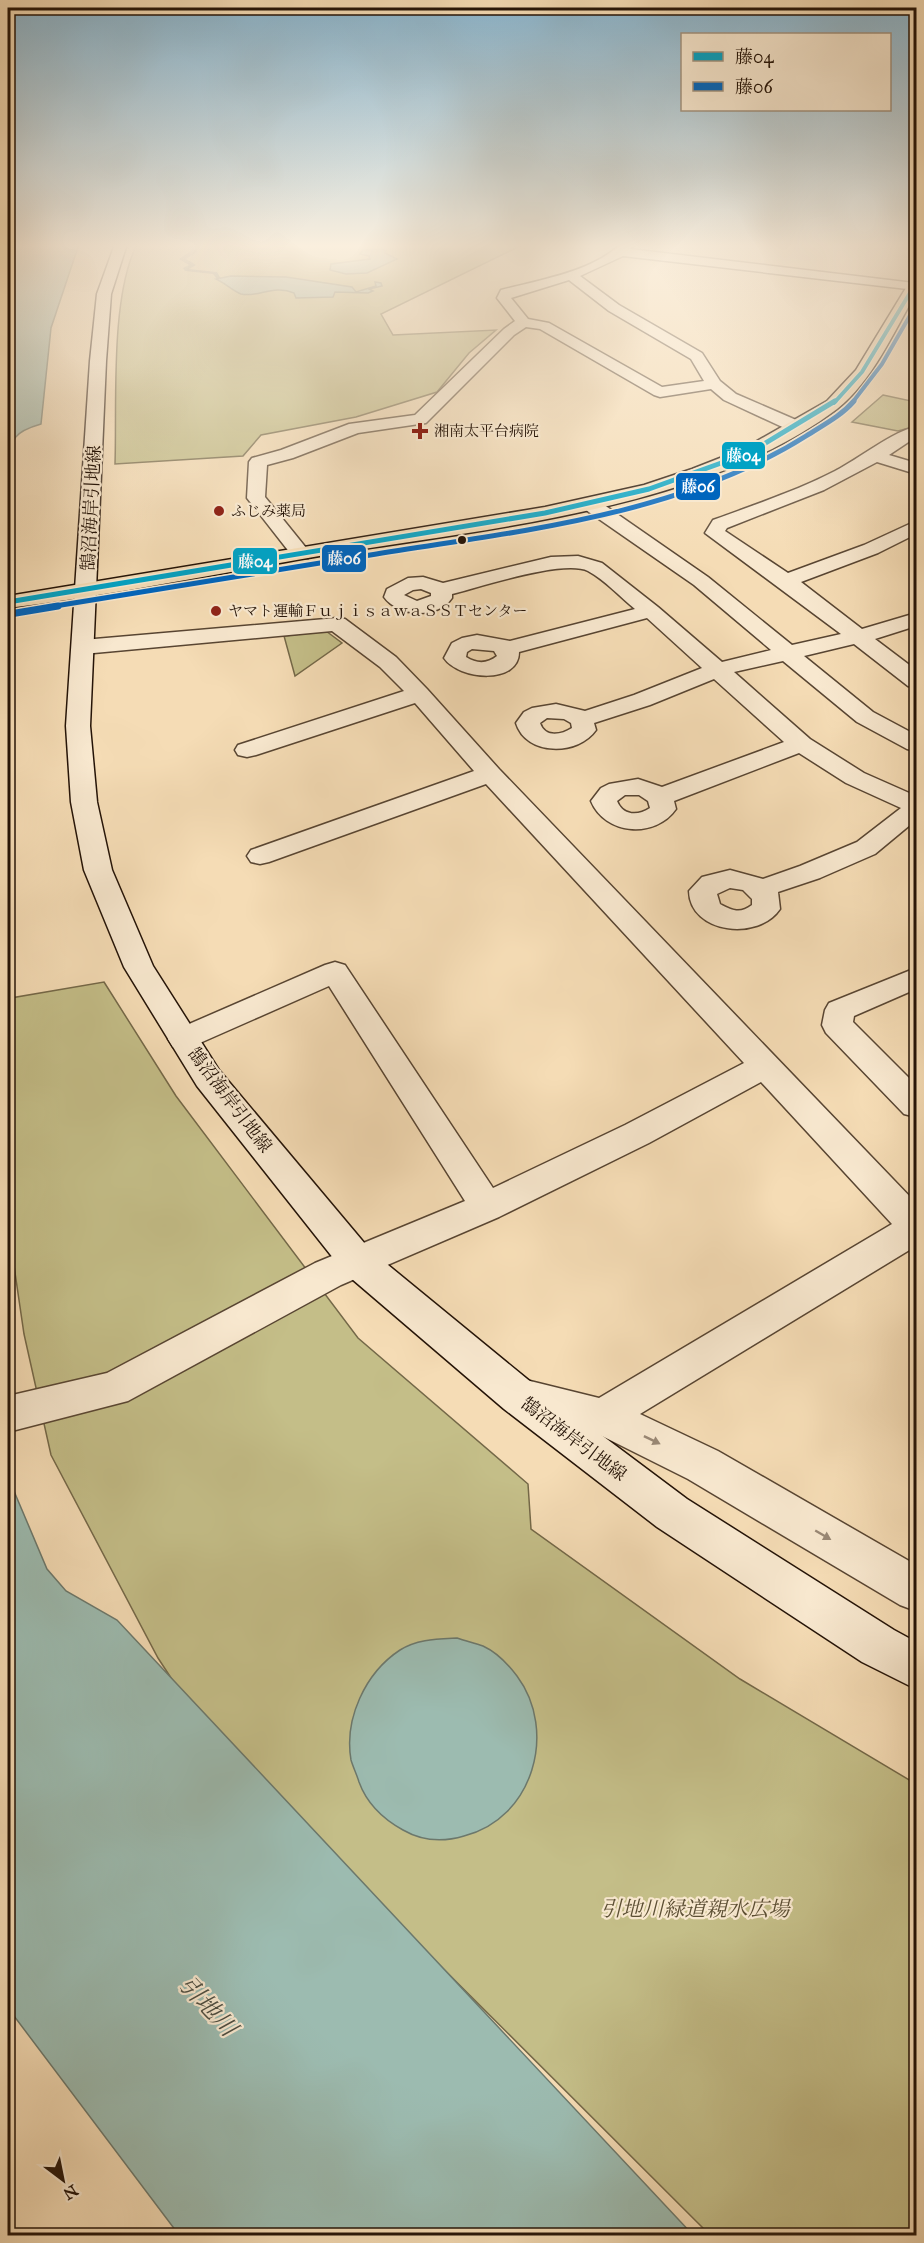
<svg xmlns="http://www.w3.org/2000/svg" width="924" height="2243" font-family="'IM FELL Great Primer','Noto Serif JP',serif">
  <rect width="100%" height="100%" fill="#f5dcb5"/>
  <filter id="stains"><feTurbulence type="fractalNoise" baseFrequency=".00333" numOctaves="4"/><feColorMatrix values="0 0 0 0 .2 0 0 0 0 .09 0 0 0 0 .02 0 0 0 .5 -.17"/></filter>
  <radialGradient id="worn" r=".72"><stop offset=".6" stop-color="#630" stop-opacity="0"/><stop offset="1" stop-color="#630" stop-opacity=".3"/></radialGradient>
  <g fill="#c4be88" stroke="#746848" stroke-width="1.5">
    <path d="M137,244H524L381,314L393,335L496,330L469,353L437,392L356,417L261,435L243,456L115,464C117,403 110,298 137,244Z"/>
    <path d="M883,395L916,402V426L898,431L852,422Z"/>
    <path d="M326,631L342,643L295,676L284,636Z"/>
    <path d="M104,982L176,1096L358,1338L528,1484L531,1529L740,1679L916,1784V2235H710L207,1733L158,1658L51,1455L24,1334L8,1225V1046L11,998Z"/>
  </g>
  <g fill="#9cbbb0" stroke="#6c786c" stroke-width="1.5">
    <path d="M14,244H79L51,328L41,424C13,432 12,438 8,465V258Z"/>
    <path d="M379,249L386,250L385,253L397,259L367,273L346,274L330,270L331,264L370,259L369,256L360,254L363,250Z"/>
    <path d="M231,276L286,277L352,287L356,292L376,286L375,282L381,283L382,286L369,289L373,291L368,293L335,292L333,297L296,298L294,293C274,284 257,298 241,294C233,291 225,283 216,279Z"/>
    <path d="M8,1477L47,1569L66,1591L117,1620L693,2235H179L8,2008Z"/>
    <path d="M457,1638C465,1641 475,1643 483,1646C496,1652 508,1664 517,1676C558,1731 533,1819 464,1836C444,1842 422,1841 403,1830C383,1819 367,1804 359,1782C357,1775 353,1767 351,1760C344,1719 365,1673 400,1650C417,1639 437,1639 457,1638Z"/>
  </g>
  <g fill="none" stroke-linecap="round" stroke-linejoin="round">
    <path fill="#6c786c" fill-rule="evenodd" d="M192,244H197L195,247L197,252L186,259L196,265L189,269L217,272L221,279H217L213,274L185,271L183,268L189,265L179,259L191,251L189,247Z"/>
    <defs>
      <g id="street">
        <path d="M621,244H635L630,249L914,283L916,284V290L623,256L580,276L619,305L702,353L720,381L736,394L803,423L805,427L803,431H791L724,400L711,389L660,397L654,395L540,329L526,327L514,335L426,423L358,433L293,458L267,465L265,497L311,554L308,558H294L247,498L249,462L252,458L281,450L349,424L415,415L504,329L515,321L497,298L501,290C540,280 591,272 621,244ZM569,280L609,311L691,359L704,381L662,387L549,323L528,319L511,298Z"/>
        <path d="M916,427V437L889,455L916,463V474L877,462L824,490L727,528L725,531L788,573L864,545L916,521V534L878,553L801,582L862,629L916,613V626L875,639L916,670V688L908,686L854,644L804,656L873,712L916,735V751L907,749L857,722L783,661L734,672L810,739L864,773L916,796V820L875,854L820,878L778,892L780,909C759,941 690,934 689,891L702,877L730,870L763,879L800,866L857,842L901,808L846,783L799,753L674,801L676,809C655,839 605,835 591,801L601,788L609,784L638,779L662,787L784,742L714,679L650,705L594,723L596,730C578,756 526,756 516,723L524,712L532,708L556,704L585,711L634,695L702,668L647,618L519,652C519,685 459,680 444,658L452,643L462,638L477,635L510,641L635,609C620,597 605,580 588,571C564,559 480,587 452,594V598C438,619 398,617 384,597L387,589L408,578L423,577L443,583L551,557L578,556L602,563L658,607L722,662L771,650L694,585L583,508L581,504L583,500H597L708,577L792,645L841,634L705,533L713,520C754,505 796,491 835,471C857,460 895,430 916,427ZM421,589L431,593V596L417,601L404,595L413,590ZM472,649L494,651L497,656C487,664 477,664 466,657L467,652ZM547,718L564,719L571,723L572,728C561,735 545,738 540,723ZM625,795H639L648,801L650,808C638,816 623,816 617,801ZM730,888L743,890L752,899V905C740,914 733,911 720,904L717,894Z"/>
        <path d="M337,618L345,619L396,657L427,689L499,769L916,1203V1246L640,1414L718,1451L916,1565V1611L900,1605L688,1479L600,1435L508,1410L502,1397L508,1384L522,1379L599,1398L892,1224L761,1082L649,1143L499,1217L341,1285L128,1401L8,1432V1396L107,1373L315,1263L465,1201L329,986L184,1050L173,1047L168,1039L173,1031L325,965L335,962L345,965L493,1188L625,1125L744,1063L486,784L269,862L260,864L251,862L247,856L251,850L474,771L415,703L256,755L247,757L238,755L235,750L238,745L404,691L380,667L332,631L83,654L75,652L72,647L75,642L83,640Z"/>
        <path d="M916,968V989L854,1016L853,1022L916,1085V1117L904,1114L826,1033L822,1025L825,1010L829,1003Z"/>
      </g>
      <path id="secondary" d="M115,244H127L111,294L106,361L90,726L97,802L112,870L153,966L219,1070L371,1251L532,1383L687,1499L894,1630L916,1642V1689L862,1662L657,1527L504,1409L345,1273L197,1086L124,967L84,870L71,802L66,726L90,361L97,294Z"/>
      <path id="primary" d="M916,279V293C895,330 871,383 837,409C705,509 485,529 325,555C220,573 113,595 8,608V596L545,507L644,485L692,469L743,449L827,401L856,370L909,283Z"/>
    </defs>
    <use href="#street" stroke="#584532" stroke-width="3"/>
    <use href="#secondary" stroke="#241307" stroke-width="3"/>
    <use href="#primary" stroke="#241307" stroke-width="3"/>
    <use href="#street" fill="#f8e8cf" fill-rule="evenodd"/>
    <use href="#secondary" fill="#f8e8cf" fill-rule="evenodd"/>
    <use href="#primary" fill="#f5dcb5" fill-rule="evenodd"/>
    <defs>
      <path id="bus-1-far1" d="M834,403L862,372L916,283"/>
      <path id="bus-1" d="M8,602L545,513L649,489L749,453L835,401"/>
      <path id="bus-2-far2" d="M852,403L882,364L916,305"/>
      <path id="bus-2-far1" d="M49,607C154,590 258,573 363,556C510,532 678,517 806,436C823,425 841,416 854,401"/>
      <path id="bus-2" d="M10,614L58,606"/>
    </defs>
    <use href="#bus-1-far1" stroke="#f8e8cf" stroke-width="6"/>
    <use href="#bus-1" stroke="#f8e8cf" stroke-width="8"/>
    <use href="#bus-2-far2" stroke="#f8e8cf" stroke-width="6"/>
    <use href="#bus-2-far1" stroke="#f8e8cf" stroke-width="8"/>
    <use href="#bus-2" stroke="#f8e8cf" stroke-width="10"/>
    <use href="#bus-1-far1" stroke="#02a2c4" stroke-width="4"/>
    <use href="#bus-1" stroke="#02a2c4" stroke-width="5"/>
    <use href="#bus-2-far2" stroke="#0065bd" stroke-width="4"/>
    <use href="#bus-2-far1" stroke="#0065bd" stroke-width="5"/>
    <use href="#bus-2" stroke="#0065bd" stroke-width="7"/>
  </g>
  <defs><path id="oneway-solid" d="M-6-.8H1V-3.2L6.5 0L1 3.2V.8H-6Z" transform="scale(1.5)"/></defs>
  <g fill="#998875">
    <use href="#oneway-solid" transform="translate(652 1440) rotate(26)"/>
    <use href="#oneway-solid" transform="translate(823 1535) rotate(30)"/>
  </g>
  <linearGradient id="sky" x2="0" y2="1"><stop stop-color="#89b7d2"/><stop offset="0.44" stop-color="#faefde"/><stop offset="1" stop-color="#faefde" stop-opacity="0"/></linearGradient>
  <rect width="924" height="559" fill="url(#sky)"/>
  <g fill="#8f2418" stroke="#f8e8cf" stroke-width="2">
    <path d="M417 422h6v6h6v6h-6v6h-6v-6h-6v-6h6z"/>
    <circle cx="219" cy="511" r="6"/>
    <circle cx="216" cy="611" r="6"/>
  </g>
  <circle fill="#241307" stroke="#f8e8cf" stroke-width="2" cx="462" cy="540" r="5"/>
  <g text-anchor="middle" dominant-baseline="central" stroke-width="4.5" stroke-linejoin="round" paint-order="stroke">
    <g font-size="15" fill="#241307" stroke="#f8e8cf" text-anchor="start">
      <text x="434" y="431">湘南太平台病院</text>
      <text x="231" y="511">ふじみ薬局</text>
      <text x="228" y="611">ヤマト運輸ＦｕｊｉｓａｗａＳＳＴセンター</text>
    </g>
    <g font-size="18" fill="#241307" stroke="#f8e8cf">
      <text transform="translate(91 508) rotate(-87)">鵠沼海岸引地線</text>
      <text transform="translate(230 1100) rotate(53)">鵠沼海岸引地線</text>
      <text transform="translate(574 1439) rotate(37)">鵠沼海岸引地線</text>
    </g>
    <g font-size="21" font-style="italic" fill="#5c4f34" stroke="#f8e8cf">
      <text x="695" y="1909">引地川緑道親水広場</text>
    </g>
    <g font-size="24" font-style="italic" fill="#4e4e42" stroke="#f8e8cf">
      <text transform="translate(208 2006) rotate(47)">引地川</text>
    </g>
  </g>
  <g stroke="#f8e8cf" stroke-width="2">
    <rect x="721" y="441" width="45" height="29" rx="6" fill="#02a2c4"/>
    <rect x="675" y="472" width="46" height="29" rx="6" fill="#0065bd"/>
    <rect x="321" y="544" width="46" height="29" rx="6" fill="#0065bd"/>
    <rect x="232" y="547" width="46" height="28" rx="6" fill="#02a2c4"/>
  </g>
  <g font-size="16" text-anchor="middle" font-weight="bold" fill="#fff">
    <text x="743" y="461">藤04</text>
    <text x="698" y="492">藤06</text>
    <text x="344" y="564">藤06</text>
    <text x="255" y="567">藤04</text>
  </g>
  <rect width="924" height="2243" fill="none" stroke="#f5dcb5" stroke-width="30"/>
  <rect x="9" y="9" width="906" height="2225" fill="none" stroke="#241307" stroke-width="3"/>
  <rect x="15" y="15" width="894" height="2213" fill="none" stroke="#241307" stroke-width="1.5"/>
  <rect x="681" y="33" width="210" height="78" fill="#f8e8cf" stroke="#a3937f" stroke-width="1.5"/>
  <rect x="693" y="52" width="30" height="9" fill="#02a2c4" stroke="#a3937f" stroke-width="1.5"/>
  <text x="735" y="63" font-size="18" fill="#241307">藤04</text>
  <rect x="693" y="82" width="30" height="9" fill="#0065bd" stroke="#a3937f" stroke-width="1.5"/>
  <text x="735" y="93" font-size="18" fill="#241307">藤06</text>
  <g transform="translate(63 2180) rotate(148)" stroke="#f8e8cf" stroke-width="4.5" paint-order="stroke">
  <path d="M0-4.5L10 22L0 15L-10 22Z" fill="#241307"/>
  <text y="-9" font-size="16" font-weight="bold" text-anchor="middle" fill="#241307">N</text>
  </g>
  <rect width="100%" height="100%" filter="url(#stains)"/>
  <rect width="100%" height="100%" fill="url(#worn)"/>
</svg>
